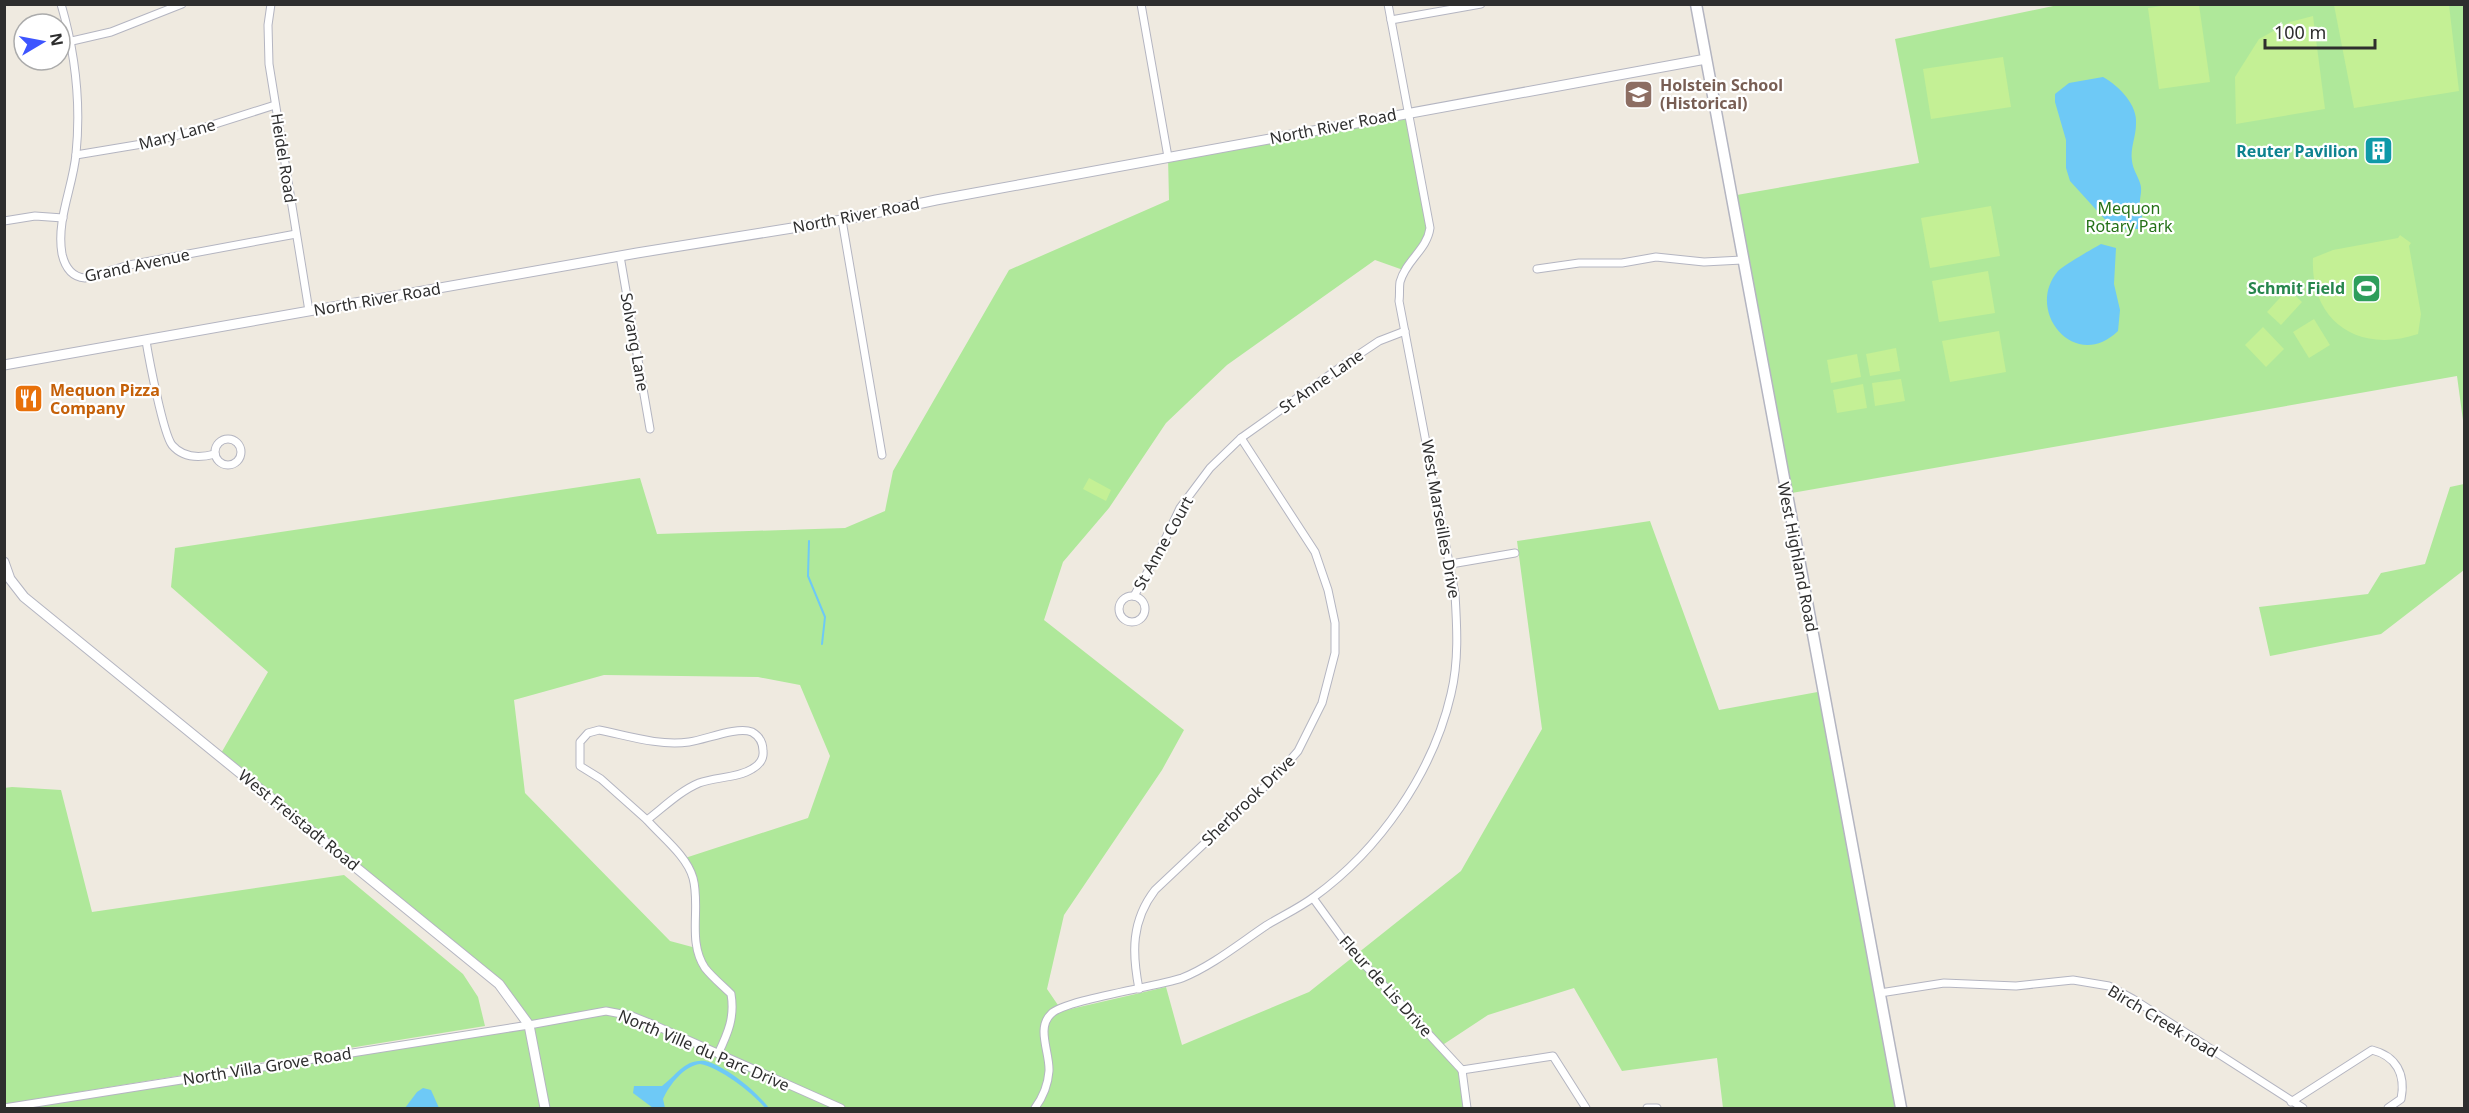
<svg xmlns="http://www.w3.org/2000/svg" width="2469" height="1113" font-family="'Noto Sans',sans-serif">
  <rect width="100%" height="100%" fill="#efeae0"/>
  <g fill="#afe89a" fill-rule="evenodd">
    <path d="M2058,5H2464V428L2457,376L1786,494L1731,196L1919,163L1895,39Z"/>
    <path d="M1408,112L1430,228L1406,271L1375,260L1227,365L1166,423L1109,508L1063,562L1044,620L1184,730L1162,770L1064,915L1047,989L1062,1011L1166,987L1182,1045L1309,992L1461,871L1542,729L1517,541L1650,521L1719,710L1823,691L1901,1108H1723L1717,1058L1622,1071L1574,988L1488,1015L1441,1046L1462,1070L1467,1108H5L529,1025L515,1003L220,755L268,672L171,587L175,548L640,478L657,534L845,528L885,511L893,471L1009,270L1169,200L1168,157ZM604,675L758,677L800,685L830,756L808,818L682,859L696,892V948L670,941L525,793L514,700Z"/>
    <path d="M2464,484V570L2381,634L2270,656L2259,607L2368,594L2381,573L2425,564L2450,487Z"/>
    <path d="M12,787L61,790L92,912L344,875L463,974L478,997L485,1026L5,1104L4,788Z"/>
  </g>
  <g fill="#c4f095">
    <path d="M2175,4L2199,5L2210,82L2159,89L2148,8Z"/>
    <path d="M2334,5H2449L2459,91L2354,108Z"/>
    <path d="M2313,16L2325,109L2236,124L2235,77L2259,39L2290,22Z"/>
    <path d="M2003,57L2011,107L1931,119L1923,69Z"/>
    <path d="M1991,206L2000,256L1930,268L1921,218Z"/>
    <path d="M2400,235L2411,243L2409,246L2421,314L2418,334C2359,354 2310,322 2313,258L2333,250L2398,238Z"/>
    <path d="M1988,271L1995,313L1939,322L1932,281Z"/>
    <path d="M2288,289L2302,302L2281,325L2267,312Z"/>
    <path d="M2314,319L2330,345L2309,358L2293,332Z"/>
    <path d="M2263,327L2284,349L2266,367L2245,345Z"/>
    <path d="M1999,331L2006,372L1950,382L1942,341Z"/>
    <path d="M1896,348L1900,371L1870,376L1866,354Z"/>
    <path d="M1857,354L1861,377L1831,383L1827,360Z"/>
    <path d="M1901,379L1905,401L1875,406L1872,383Z"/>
    <path d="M1863,384L1867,408L1837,413L1833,390Z"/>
    <path d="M1089,478L1111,490L1106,501L1083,489Z"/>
  </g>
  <g fill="#6ec9f6">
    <path d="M2103,77C2119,86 2138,105 2136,124C2136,137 2130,148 2132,161C2133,170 2138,176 2140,183C2143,191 2139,198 2140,206C2141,215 2144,220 2143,229H2124L2110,225L2070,181L2066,168V140L2055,102V94L2069,83Z"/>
    <path d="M2101,244L2116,248L2114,284L2120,310L2118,331C2075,373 2024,311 2058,271C2064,265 2092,249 2101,244Z"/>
    <path d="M705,1061C726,1066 756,1091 769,1108H765C753,1093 719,1067 700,1064C684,1066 670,1084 663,1099L665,1108H653L633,1093L634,1086H662C676,1076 684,1059 705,1061Z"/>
    <path d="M423,1088L431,1090L439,1108H405L417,1092Z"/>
  </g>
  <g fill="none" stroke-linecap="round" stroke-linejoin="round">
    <path stroke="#6ec9f6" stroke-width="2" d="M809,541L808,576L825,617L822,644"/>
    <defs>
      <g id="minor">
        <path d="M61,4C75,52 81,104 76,154C73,187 56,220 62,254C65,267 71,277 85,278L129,265L296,234"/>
        <path d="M271,4L268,25L269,64L309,311"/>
        <path d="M1141,4L1168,157"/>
        <path d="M1391,20L1481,4"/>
        <path d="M72,41L111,32L182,4"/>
        <path d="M76,155L142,144L190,132L275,105"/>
        <path d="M842,220L882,455"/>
        <path d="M4,221L35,216L63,218"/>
        <path d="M620,256L650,429"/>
        <path d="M1537,269L1579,263H1622L1656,257L1704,262L1742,260"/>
        <path d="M146,341C149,359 163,433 172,445C183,458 200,458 215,454"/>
        <circle cx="228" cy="452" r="13"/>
        <path d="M1451,564L1515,553"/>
        <path d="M1134,596L1161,548L1180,508L1210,468L1241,438L1352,359L1379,341L1405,331"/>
        <circle cx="1132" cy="609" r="13"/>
        <path d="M599,730C629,736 658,746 689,742C705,740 737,726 752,732C759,736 763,743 763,751C764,759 759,765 752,769C738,778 715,777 699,783C680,791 664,807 647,820L601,779L580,766V742L588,733Z"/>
        <path d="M647,820C662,837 687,856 693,878C701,907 687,941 705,968C713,978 722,985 731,994C735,1017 728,1033 718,1054"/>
        <path d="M1313,898L1350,949L1462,1070"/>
        <path d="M1139,989C1132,953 1131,921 1155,890L1277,775L1298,751L1322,703L1335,653V623L1328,590L1315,552L1241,438"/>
        <path d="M1880,993L1944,983L2016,986L2073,980L2109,986L2133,999L2303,1108"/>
        <path d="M1462,1070L1553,1056L1586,1108"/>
        <path d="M1462,1070L1467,1108"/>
        <path d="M2291,1102L2372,1050C2396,1056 2406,1074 2401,1099L2388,1108"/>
        <path d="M4,1108L529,1025L606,1011L632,1016L652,1024L841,1108"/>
        <path d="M1035,1108C1043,1097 1048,1085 1049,1071C1050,1053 1036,1028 1051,1014C1064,1000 1156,987 1182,978C1212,966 1240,943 1267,925C1282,916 1299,908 1314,897C1379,850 1433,773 1451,694C1459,661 1457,627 1455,594L1399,301C1400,295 1399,288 1400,282C1406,260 1427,250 1430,228L1388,4"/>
        <path d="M1647,1108H1657"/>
      </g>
      <g id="tertiary">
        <path d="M4,365L637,253L842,220L936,200L1706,59"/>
        <path d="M4,562L10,579L24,597L499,984L529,1025L545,1108"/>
      </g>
      <path id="secondary" d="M1696,4L1901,1108"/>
    </defs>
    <use href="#minor" stroke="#b4b5c1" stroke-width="9"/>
    <use href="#tertiary" stroke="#b4b5c1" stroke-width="11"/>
    <use href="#secondary" stroke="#b4b5c1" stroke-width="13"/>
    <use href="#minor" stroke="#fff" stroke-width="7"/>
    <use href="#tertiary" stroke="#fff" stroke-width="9"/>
    <use href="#secondary" stroke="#fff" stroke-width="10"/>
  </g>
  <defs>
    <symbol id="school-square" viewBox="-11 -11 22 22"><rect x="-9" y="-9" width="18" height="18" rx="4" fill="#8d6e63" stroke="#fff"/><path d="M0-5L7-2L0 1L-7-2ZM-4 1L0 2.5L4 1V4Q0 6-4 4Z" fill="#fff"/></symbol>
    <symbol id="building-square" viewBox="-11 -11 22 22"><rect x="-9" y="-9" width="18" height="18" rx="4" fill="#0f9aa8" stroke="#fff"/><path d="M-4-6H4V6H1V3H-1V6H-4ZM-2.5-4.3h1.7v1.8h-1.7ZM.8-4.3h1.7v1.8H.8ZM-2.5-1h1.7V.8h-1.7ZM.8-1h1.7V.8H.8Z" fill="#fff"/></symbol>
    <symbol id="stadium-square" viewBox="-11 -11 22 22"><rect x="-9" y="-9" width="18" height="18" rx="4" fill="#2e9e5b" stroke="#fff"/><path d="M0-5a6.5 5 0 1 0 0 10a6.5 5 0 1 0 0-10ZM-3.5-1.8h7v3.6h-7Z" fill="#fff"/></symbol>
    <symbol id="restaurant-square" viewBox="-11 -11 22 22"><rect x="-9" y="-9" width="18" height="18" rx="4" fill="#e8710a" stroke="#fff"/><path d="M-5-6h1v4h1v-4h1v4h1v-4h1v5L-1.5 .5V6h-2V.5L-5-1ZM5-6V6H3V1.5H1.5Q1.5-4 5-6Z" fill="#fff"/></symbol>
  </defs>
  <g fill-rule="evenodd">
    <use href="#school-square" x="1622" y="78" width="33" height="33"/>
    <use href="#building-square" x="2362" y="134" width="33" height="33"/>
    <use href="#stadium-square" x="2350" y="272" width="33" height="33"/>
    <use href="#restaurant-square" x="12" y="382" width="33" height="33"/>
  </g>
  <g text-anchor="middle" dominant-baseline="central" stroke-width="4.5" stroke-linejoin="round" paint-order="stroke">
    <g font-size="16" font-weight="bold" fill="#785e54" stroke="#fff" text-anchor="start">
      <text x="1660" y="85">Holstein School<tspan x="1660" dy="18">(Historical)</tspan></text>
    </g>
    <g font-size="16" fill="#2e2e2e" stroke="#fff">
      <text transform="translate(1333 126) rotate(-11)">North River Road</text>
      <text transform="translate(177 134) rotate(-15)">Mary Lane</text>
      <text transform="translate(284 158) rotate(81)">Heidel Road</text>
      <text transform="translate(856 215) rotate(-11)">North River Road</text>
      <text transform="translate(137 265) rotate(-12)">Grand Avenue</text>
      <text transform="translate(377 299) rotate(-10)">North River Road</text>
      <text transform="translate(635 342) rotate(80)">Solvang Lane</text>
      <text transform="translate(1321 381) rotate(-35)">St Anne Lane</text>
      <text transform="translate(1441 519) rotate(80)">West Marseilles Drive</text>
      <text transform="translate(1163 543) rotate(-61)">St Anne Court</text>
      <text transform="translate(1798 557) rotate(79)">West Highland Road</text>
      <text transform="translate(1248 800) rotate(-44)">Sherbrook Drive</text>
      <text transform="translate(299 820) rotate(39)">West Freistadt Road</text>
      <text transform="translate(1386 986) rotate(48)">Fleur de Lis Drive</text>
      <text transform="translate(2163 1021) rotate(31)">Birch Creek road</text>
      <text transform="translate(704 1050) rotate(23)">North Ville du Parc Drive</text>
      <text transform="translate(267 1066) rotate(-9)">North Villa Grove Road</text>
    </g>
    <g font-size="16" font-weight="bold" fill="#0d838f" stroke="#fff" text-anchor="end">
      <text x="2358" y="151">Reuter Pavilion</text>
    </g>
    <g font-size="16" fill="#247117" stroke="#fff">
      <text x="2129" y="208">Mequon<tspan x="2129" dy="18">Rotary Park</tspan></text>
    </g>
    <g font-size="16" font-weight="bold" fill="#27864d" stroke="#fff" text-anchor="end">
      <text x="2345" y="288">Schmit Field</text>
    </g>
    <g font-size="16" font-weight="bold" fill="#c56008" stroke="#fff" text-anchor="start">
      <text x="50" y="390">Mequon Pizza<tspan x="50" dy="18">Company</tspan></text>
    </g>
  </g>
  <rect width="2469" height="1113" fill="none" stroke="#2e2e2e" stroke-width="12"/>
  <g transform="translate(42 42) rotate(80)"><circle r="28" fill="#ffffff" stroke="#ababab" stroke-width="1.5"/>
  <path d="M0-4.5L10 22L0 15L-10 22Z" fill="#3d55ff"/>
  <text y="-9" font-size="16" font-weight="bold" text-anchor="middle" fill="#2e2e2e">N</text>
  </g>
  <path d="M2265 39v9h110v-9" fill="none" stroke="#2e2e2e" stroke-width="3"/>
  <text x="2274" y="39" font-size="18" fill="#2e2e2e" stroke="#ffffff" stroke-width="4.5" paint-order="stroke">100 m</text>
</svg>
